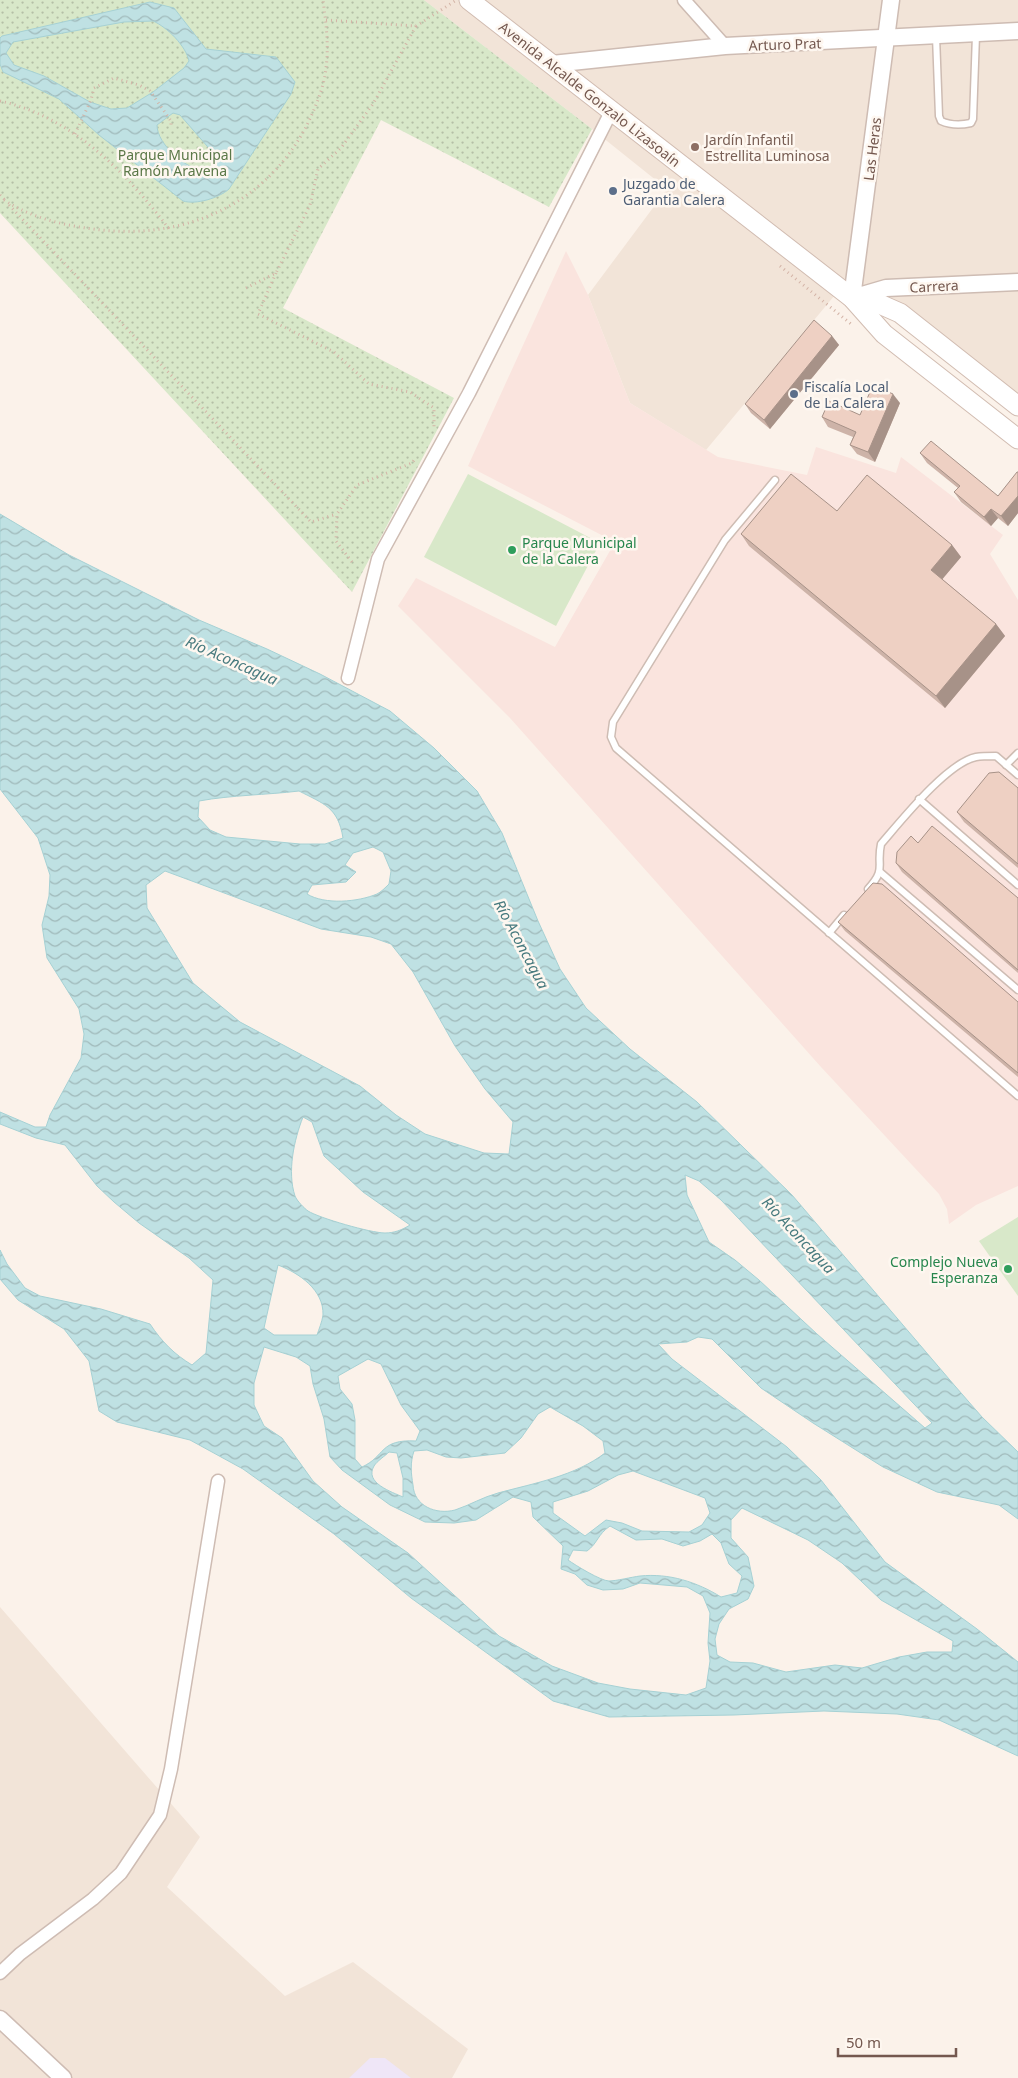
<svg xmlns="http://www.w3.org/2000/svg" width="1018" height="2078" font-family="'Noto Sans',sans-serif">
  <defs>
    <pattern id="park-dots" width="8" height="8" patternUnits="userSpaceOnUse" patternTransform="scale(1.25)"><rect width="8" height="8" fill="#d8e8c9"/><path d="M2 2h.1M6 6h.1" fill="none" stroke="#b4bfa6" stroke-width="1.8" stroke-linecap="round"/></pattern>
    <pattern id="water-waves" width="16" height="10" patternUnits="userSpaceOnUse" patternTransform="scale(1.25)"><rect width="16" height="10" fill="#bfe1e3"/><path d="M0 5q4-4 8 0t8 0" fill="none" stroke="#a0b9ba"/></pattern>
  </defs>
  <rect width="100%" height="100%" fill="#fbf2ea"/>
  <g fill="#f2e4d8">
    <path d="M424,0H1018V398L909,313L849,278L706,450L630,403L588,295L667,189L592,129Z"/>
    <path d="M0,1607L200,1837L167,1887L285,1996L353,1962L468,2049L452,2078H0Z"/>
  </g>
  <path fill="#fae4de" d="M566,251L588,295L630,403L718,457L807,475L816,447L896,473L901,457L1003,535L990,554L1018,600V1186L976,1205L949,1224L947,1209L939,1194L821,1067L510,718L398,606L416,578L555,647L615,542L468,466Z"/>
  <path fill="#efe6f7" d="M370,2058H385L411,2078H349Z"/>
  <path fill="url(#park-dots)" d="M0,0H424L592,129L549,207L381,120L283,308L454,398L352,592L0,213Z"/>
  <g fill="#d8e8c9">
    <path d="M468,474L600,543L556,626L424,557Z"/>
    <path d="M1018,1217V1296L979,1241Z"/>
  </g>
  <g fill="url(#water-waves)" stroke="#a6d1d4" fill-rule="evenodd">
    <path d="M150,2L174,8L206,49L276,57L295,82L291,94L229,189C219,198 196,205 183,201L99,135L59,99L3,72L0,64V38L2,36ZM153,21C167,27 186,46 189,61L184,68L153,92L127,108L111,109L90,102L44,76L14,65L6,53L13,42L124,22ZM173,113L180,115L214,154C222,194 157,154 157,125Z"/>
    <path d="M0,514L69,555L199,620L267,649L320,674L390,711L434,748L477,791L502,833L538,921L560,969L586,1008L630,1049L697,1102L792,1195L955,1386L982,1417L1018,1452V1519L999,1505L937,1492L883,1467L813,1423L761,1388L712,1339L698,1337L687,1342L658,1344L672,1359L787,1447L821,1480L885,1562L977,1629L1018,1662V1756L939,1720L897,1714L824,1711L734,1715L609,1717L553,1701L411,1598L334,1534L243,1469L190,1440L117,1422L99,1411L89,1361L64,1329L18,1300L0,1279V1250L7,1264L25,1288L40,1296L101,1309L150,1324C162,1342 174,1354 192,1365L206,1353L213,1280L189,1258L139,1223L114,1202L97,1186L65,1145L36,1138L0,1124V1112L35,1127H46L50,1115L81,1058L84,1034L79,1009L47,958L42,925L49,896L50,875L38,838L0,789ZM299,791C324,804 338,807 343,838L325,844H300L226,837L210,830L198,817L199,801C232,795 266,795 299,791ZM373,847L383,852L391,871L389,884C385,888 381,892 377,894C358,902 325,905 307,894L312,885L346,882L356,872L345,865L353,853ZM165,871L321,929L371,937L391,944L413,972L455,1046L485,1089L513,1122L509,1154L484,1153L425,1134L396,1115L360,1086L240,1022L193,983L147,908L146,885ZM303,1117L312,1122L324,1156L363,1192L410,1225C402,1230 394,1233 385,1233C371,1233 319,1218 308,1211C304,1208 297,1201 295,1196C287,1172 294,1140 303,1117ZM685,1175L699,1181L721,1200L932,1423L925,1428L817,1334L759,1280L735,1260L709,1242L687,1195ZM278,1265C299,1273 324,1290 323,1315C322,1322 319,1329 317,1335H274L264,1328ZM264,1347L296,1357L310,1366L313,1384L324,1419L330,1457L342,1470L390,1505L425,1522L454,1523L476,1520L513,1497L531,1502L533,1517L563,1546L561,1569L575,1574L587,1585L603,1590L623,1589L640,1583L687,1587L703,1596L710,1613L708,1643L710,1661L706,1688L686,1695L630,1689L598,1683L552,1666L499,1636L408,1553L342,1507L313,1481L282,1438L264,1426L254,1405V1383ZM368,1359L381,1364L401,1405L420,1431L416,1441C379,1439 386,1456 362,1467L355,1459V1420L352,1404L340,1389L338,1376ZM550,1407L583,1426L603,1441L605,1453C575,1476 535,1483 498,1493C483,1497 470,1505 455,1510C436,1515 414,1506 413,1485C411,1473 410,1463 414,1451L427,1450L446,1457L461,1458L505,1453L521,1438L538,1414ZM389,1452L397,1453L403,1478V1497C392,1492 364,1483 374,1466C377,1461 385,1456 389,1452ZM633,1471L705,1498L710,1513L702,1525L689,1532L642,1531L622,1523L606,1520L585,1536L553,1513V1502L588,1491L618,1475ZM742,1508L808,1540L842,1563L881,1600L953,1641L952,1652H927L899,1657L862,1668L835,1665L786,1672L753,1663L730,1662L717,1655L715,1639L719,1624L729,1609L748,1599L754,1586L748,1557L731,1538V1520ZM610,1526L636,1540L662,1539L683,1546L700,1541L712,1534L721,1543L729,1564L742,1576L737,1593L721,1597C697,1582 669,1573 640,1576C632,1577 616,1581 609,1581C601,1581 575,1565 568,1560L573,1550L587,1551C598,1543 597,1535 610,1526Z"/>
  </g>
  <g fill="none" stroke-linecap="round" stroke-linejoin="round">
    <defs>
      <g id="service">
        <path d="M936,36L939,116L941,121C950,125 962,125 971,123L973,119L976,35"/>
        <path d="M775,480L725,540L613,722L611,737L616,748L1018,1096"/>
        <path d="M1006,765L1018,753"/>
        <path d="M919,799L1018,885"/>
        <path d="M880,872L1018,990"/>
        <path d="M868,889C887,868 876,867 881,844C901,821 947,763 976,757C982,756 990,756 996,756L1018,775"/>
        <path d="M829,933L844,915"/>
      </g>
      <g id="minor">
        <path d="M684,0L725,46"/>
        <path d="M348,678L378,559L469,393L612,110"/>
        <path d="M0,1973L20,1954L93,1899L121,1873L160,1815L171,1769L218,1481"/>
      </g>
      <g id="tertiary">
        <path d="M891,0L852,298L886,288L1018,282"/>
        <path d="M552,64L725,46L1018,31"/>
        <path d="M0,2019L63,2078"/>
      </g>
      <g id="secondary">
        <path d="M469,0L852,298L884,334L1018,439"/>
        <path d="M852,298L875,302L900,313L1018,406"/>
      </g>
    </defs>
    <use href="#service" stroke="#cebcb3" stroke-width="9"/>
    <use href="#minor" stroke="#cebcb3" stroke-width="15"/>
    <use href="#tertiary" stroke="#cebcb3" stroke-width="19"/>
    <use href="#secondary" stroke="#d1bcb1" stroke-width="21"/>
    <g stroke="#d3b3a6" stroke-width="3" stroke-dasharray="1 4" stroke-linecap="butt">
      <path d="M326,20L416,26L455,1"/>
      <path d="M0,101C72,117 126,172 169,229"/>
      <path d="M75,134L91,100L94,88L114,78L139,85L150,91L171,121V127"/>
      <path d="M0,195L5,200"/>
      <path d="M4,200C33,219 67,226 101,230C187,239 266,204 307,125C315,108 324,88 326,68C329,45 326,23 323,0"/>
      <path d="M9,205L311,522L337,514"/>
      <path d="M780,266L851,324"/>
      <path d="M276,273L258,314L334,352L369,384L410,392L434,408V427"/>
      <path d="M246,288L276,273L310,205L318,169L341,148L373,104L416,26"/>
      <path d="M352,562L336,541L337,514L357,485L412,463L415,459"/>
    </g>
    <use href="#service" stroke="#fff" stroke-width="6"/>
    <use href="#minor" stroke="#fff" stroke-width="12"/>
    <use href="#tertiary" stroke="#fff" stroke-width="16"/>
    <use href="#secondary" stroke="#fff" stroke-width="19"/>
  </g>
  <g fill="#cdb3a8">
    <path d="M832,336L839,345L770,429L751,413L745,404Z"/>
    <path d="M900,403L875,462L857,454L850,445L853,437L828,427L822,417L860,415Z"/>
    <path d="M920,453L998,496L1018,472V513L1008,526L998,518L991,526L961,502L954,492L958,488L927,463Z"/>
    <path d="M837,511L952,545L961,557L942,579L996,624L1005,636L945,708L749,546L741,534Z"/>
    <path d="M1018,788V868L964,822L957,812Z"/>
    <path d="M918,843L1018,898V973L902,872L896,863Z"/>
    <path d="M838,922L1018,1002V1077L845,931Z"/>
  </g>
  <g fill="#a79288">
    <path d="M832,336L839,345L770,429L764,420Z"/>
    <path d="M893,394L900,403L875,462L868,452Z"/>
    <path d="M1018,496V513L1008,526L1001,516Z"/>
    <path d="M991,509L998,518L991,526L984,517Z"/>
    <path d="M952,545L961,557L940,582L931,570Z"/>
    <path d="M996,624L1005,636L945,708L936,696Z"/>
  </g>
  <g fill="#eed0c3" stroke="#a79288">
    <path d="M814,320L832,336L764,420L745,404Z"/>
    <path d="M873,385L893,394L868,452L850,445L856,432L822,417L829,401L860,415Z"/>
    <path d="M931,441L998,496L1017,472H1018V496L1001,516L991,509L984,517L954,492L960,486L920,453Z"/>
    <path d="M791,474L837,511L867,475L952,545L931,570L996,624L936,696L741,534Z"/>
    <path d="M999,772L1018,788V864L957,812L989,773Z"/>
    <path d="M932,826L1018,898V970L896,863L897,852L911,836L918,843Z"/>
    <path d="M873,883L882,884L1018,1002V1073L838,922Z"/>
  </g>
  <circle fill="#8d6e63" stroke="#fef7f0" stroke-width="2" cx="695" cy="147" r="5"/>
  <g fill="#5c6f8a" stroke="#fef7f0" stroke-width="2">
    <circle cx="613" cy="191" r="5"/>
    <circle cx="794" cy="394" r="5"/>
  </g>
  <g fill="#2e9e5b" stroke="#fef7f0" stroke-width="2">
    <circle cx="512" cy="550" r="5"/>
    <circle cx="1008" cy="1269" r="5"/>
  </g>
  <g text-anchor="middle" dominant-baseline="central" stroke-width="5" stroke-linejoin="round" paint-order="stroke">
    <g font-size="14" fill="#74584f" stroke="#fef7f0">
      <text transform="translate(785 44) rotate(-2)">Arturo Prat</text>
      <text transform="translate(590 94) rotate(38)">Avenida Alcalde Gonzalo Lizasoaín</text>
      <text transform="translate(872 149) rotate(-83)">Las Heras</text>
      <text transform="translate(934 286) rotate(-3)">Carrera</text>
    </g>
    <g font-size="14" fill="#785e54" stroke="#fef7f0" text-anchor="start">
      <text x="705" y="139">Jardín Infantil<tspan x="705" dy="16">Estrellita Luminosa</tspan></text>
    </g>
    <g font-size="14" fill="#5b7848" stroke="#fef7f0">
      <text x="175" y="154">Parque Municipal<tspan x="175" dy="16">Ramón Aravena</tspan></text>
    </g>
    <g font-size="14" fill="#4e5e75" stroke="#fef7f0" text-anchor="start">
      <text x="623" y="183">Juzgado de<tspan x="623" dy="16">Garantia Calera</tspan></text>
      <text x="804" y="386">Fiscalía Local<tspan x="804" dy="16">de La Calera</tspan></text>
    </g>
    <g font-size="14" fill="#27864d" stroke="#fef7f0" text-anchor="start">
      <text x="522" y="542">Parque Municipal<tspan x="522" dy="16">de la Calera</tspan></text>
      <text x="998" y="1261" text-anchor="end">Complejo Nueva<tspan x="998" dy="16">Esperanza</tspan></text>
    </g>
    <g font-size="15" font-style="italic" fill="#477a7e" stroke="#fef7f0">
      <text transform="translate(232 660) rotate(24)">Río Aconcagua</text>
      <text transform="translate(522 944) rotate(62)">Río Aconcagua</text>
      <text transform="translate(799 1235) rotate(47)">Río Aconcagua</text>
    </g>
  </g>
  <path d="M838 2048v8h118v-8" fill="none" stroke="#74584f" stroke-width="2.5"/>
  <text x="846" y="2048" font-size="15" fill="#74584f" stroke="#fef7f0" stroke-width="4" paint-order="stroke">50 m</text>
</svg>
